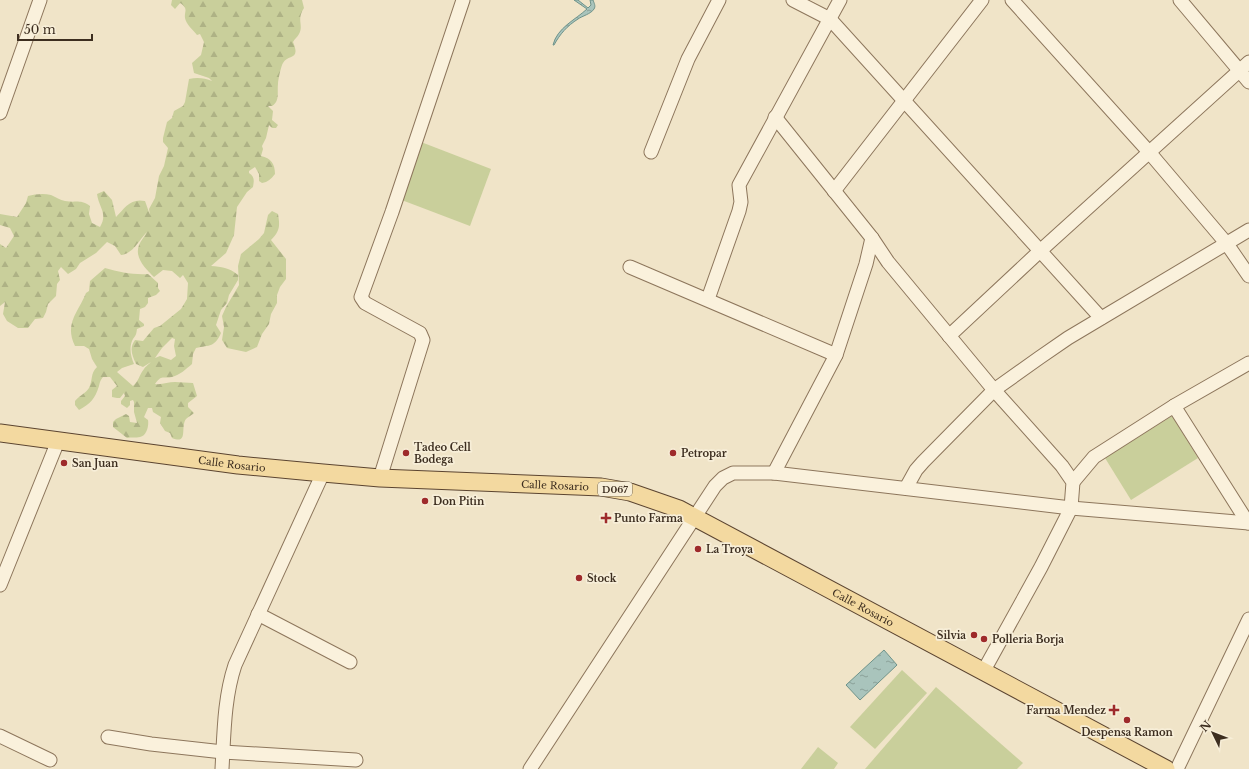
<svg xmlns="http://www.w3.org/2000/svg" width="1249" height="769" font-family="'Libre Baskerville',serif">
  <defs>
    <pattern id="forest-firs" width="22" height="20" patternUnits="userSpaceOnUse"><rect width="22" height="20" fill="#c9cf9b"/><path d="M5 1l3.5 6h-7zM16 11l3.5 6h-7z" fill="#aeb285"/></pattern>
    <pattern id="water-ripples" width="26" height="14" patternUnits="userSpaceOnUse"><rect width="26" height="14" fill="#a9c4bc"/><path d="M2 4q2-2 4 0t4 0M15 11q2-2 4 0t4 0" fill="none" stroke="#8ba098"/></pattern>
  </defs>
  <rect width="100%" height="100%" fill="#f0e4c8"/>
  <g fill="url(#forest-firs)" fill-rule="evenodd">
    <path d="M172,0H302L304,8C296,20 304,25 299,34C298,37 294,39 293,42C301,61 288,54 283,63C281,66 278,80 278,84C277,92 280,101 272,106H268L273,111L272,120L278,125L276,128H272L269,125L266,138L262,146L263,149L261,156C271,158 275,164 275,174C271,179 268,182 262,183L259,181V174L255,167L249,171V173C255,177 254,181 253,187L247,192L237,207L234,235L226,253L211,266C222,267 228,267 238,275V280L229,295L227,303L221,310L216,325L221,333C215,347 210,345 196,348L193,354L192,364C186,369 180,375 172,377C163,379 162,374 155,384C162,385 168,382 175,382C181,382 187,383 193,383L197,396L188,403V407L194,413C192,415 188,417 186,419C180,427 189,445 172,438L170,433L165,431L160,423L161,417L153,412L152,408H148L144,417L148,420C149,425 147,436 140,437C136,438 131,437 127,438L113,427V422L116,419L126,414L129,416L130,422L137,423L134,412V402L133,400L130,401V405L127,408L121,404V401L125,396L124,393L120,398H117L112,397V390L117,386L110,377H103C100,381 100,382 99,386C95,399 90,404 79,410L75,405V401C79,396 86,393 89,388C93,380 90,374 97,367L92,359L89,349L84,346H75C64,323 78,313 86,293L89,291L90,281L105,268C119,272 134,275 148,274L158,283V288L160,291L156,295L148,298V303L145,307L140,309L139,320L144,324V326L137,329C136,337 135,335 132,341C129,349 131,357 134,364L122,368L117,372L133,386C139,381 139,375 144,369C145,367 149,364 151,362L143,367L136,364C132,355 129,348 135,340L143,341L154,328L160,326L181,309L187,299L188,283L183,275L180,278L172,271L163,270L154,277C146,269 134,258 139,245C141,240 145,236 147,232C139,240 133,254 121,255L115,246L107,242L96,253L80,263L76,269L68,274L61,267L58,271L60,280L57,284L56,296L48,304L46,312L43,318L35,319L28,328H18L7,321L3,314L5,302L0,306V244L6,248L14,236L10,228L0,225V214L17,217L26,203L28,196C35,194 44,193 51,195C56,197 60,200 65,201C76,203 80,199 90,206L89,214L92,223L100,227C108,213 99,208 97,194L104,191L112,200L116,217C125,208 130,198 145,201L150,215L149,209L155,198L159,176L164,166L168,148L163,142V138L167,122L172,118L174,111L183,106L185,102L189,79C197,77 205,78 212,81L209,78L194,73L192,63L201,55L204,42L200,34L197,35C193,30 186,24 185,18C184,11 189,9 180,3L175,9L171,5ZM172,338L175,339L174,346L176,356L171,360L160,356L155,358L162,348Z"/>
    <path d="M272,211L278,214C280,226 280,231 271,240L286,259V279L280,287L277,295V303L271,314L269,324L262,334L257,347L246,352L227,348L222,340L224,327L222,316L226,307L239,285L238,266L241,254L259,239L264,233L268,215Z"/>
  </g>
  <g fill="#c9cf9b">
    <path d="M421,142L491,169L470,226L399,199Z"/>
    <path d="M1172,416L1198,458L1131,500L1105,458Z"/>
    <path d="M902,670L927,693L875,749L850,727Z"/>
    <path d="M936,687L1023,763L1017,769H865Z"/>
    <path d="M818,747L838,763L834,769H801Z"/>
  </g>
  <g fill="url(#water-ripples)" stroke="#6f938a">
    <path d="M574,0H578L588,8L591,5L590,0H593C594,3 596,6 594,9C591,14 582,16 578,19C567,26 560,34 554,45H553C557,28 575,20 587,9Z"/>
    <path d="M884,650L897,665L860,700L846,685Z"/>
  </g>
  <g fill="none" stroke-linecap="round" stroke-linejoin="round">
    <defs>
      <g id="minor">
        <path d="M793,0L830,19L1101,318"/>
        <path d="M1012,0L1149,152L1227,244L1249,276"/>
        <path d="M1180,0L1249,82"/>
        <path d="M0,113L40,0"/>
        <path d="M775,117L872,238L888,262L994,390L1062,466L1073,482L1071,508L1041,567L983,672"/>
        <path d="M651,152L688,59L719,0"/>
        <path d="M834,191L982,0"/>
        <path d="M630,267L836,355"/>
        <path d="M708,299L739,211L741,202L739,185L840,0"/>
        <path d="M949,336L1040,251L1249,62"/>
        <path d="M1174,406L1248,523"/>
        <path d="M774,473L836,355L866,264L872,238"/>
        <path d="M380,478L423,340L420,333L365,303L361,297L392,212L463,0"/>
        <path d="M1073,482L1094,457L1174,406L1249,363"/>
        <path d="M906,488L916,470L923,462L994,390L1039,358L1068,338L1249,230"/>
        <path d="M0,585L58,441"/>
        <path d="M258,614L350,662"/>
        <path d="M0,736L50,760"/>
        <path d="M108,737L151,744L223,752L356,760"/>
        <path d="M222,769C224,734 224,698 235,665L323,473"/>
        <path d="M530,769L715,486L723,478L733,473H774L1071,508L1249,523"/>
        <path d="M1177,769L1249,619"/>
      </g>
      <g id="major">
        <path id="s1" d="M0,433L238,465L323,473L380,478L601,487L630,492L679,509L1166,769"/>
      </g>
    </defs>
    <use href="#minor" stroke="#8d765c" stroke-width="15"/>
    <use href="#major" stroke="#5b4430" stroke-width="19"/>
    <use href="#minor" stroke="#faf1dc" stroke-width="13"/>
    <use href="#major" stroke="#f3d9a0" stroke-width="17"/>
  </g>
  <g fill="#9e2a2b" stroke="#f7eed8" stroke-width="1.5">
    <circle cx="406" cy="453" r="4"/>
    <circle cx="673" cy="453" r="4"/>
    <circle cx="64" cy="463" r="4"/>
    <circle cx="425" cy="501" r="4"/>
    <path d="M604 512h4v4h4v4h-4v4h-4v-4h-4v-4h4z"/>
    <circle cx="698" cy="549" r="4"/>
    <circle cx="579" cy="578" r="4"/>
    <circle cx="974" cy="635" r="4"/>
    <circle cx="984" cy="639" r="4"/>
    <path d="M1112 704h4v4h4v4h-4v4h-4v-4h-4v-4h4z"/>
    <circle cx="1127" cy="720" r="4"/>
  </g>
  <g text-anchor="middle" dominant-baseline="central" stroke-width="3.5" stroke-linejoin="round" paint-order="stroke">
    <rect fill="#f7eed8" stroke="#756857" stroke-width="1" x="598" y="482" width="34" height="14" rx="3"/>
    <g font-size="9" font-weight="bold" fill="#3d2e20">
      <text x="615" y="489">D067</text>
    </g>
    <g font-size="10" font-weight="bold" fill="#3d2e20" stroke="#f7eed8" text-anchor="start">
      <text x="414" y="447">Tadeo Cell<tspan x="414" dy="12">Bodega</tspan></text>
      <text x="681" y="453">Petropar</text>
      <text x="72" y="463">San Juan</text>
      <text x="433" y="501">Don Pitin</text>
      <text x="614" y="518">Punto Farma</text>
      <text x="706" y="549">La Troya</text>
      <text x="587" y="578">Stock</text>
      <text x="966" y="635" text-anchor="end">Silvia</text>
      <text x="992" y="639">Polleria Borja</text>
      <text x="1106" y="710" text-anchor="end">Farma Mendez</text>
      <text x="1127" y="732" text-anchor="middle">Despensa Ramon</text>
    </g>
    <g font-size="10" fill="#3d2e20" stroke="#f7eed8">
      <text stroke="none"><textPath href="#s1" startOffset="234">Calle Rosario</textPath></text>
      <text stroke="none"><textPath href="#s1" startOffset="558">Calle Rosario</textPath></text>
      <text stroke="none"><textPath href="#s1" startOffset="894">Calle Rosario</textPath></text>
    </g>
  </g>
  <g transform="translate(1213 733) rotate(313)" stroke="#f7eed8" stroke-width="3" paint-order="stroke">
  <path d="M0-3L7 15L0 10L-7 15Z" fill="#3d2e20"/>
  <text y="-6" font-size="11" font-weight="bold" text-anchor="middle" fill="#3d2e20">N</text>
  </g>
  <path d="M18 34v6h74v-6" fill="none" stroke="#3d2e20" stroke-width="2"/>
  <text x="24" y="34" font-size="12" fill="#3d2e20" stroke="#f7eed8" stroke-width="3" paint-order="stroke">50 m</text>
</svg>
